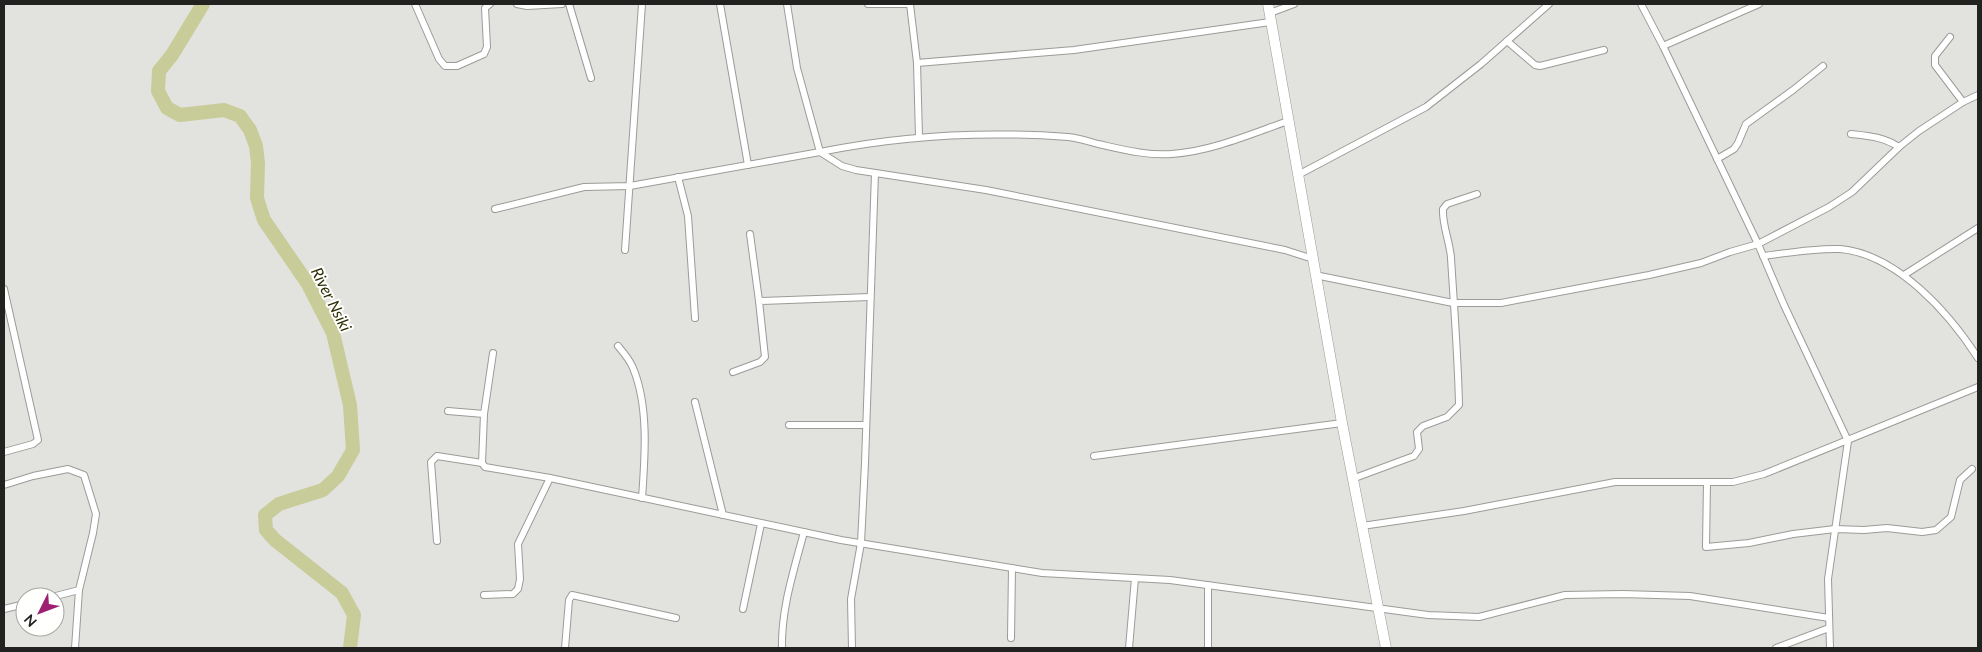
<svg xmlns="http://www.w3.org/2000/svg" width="1982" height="652" font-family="Lato,sans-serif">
  <rect width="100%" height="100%" fill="#e2e2de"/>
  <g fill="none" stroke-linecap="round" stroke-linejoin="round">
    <path stroke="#c8cc98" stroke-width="14" d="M203,4L172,55L159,71L158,91L167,108L180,115L224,110L240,116L250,130L256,146L258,163L257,198L264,220L308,284L333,333L350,405L353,450L338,476L323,490L279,504L265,515L266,530L275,540L342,593L354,615L350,648"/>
    <defs>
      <g id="street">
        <path d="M415,4L439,59L445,66H457L484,54L487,47L485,8L490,4"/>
        <path d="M517,4L527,6L562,4"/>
        <path d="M569,4L591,78"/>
        <path d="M720,4L748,165"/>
        <path d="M787,4L797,68L820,152C902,135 985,131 1068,137C1078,138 1088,141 1098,144C1121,149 1147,156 1172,154C1212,151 1251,134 1288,121"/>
        <path d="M868,4H910"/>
        <path d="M910,4L917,63L919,137"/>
        <path d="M1641,4L1663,46L1758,244L1784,305L1848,441L1828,579L1830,648"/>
        <path d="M1270,13L1294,4"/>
        <path d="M1950,37L1935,56V65L1963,102"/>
        <path d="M1507,41L1535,65L1540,66L1604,50"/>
        <path d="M1663,46L1759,4"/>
        <path d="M917,63L1074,50L1270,22"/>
        <path d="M1851,134C1870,136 1883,137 1899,147"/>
        <path d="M1717,159L1734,149L1738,143L1746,124L1793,90L1823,66"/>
        <path d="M1298,175L1426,107L1481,64L1549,4"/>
        <path d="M678,177L688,216L695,318"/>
        <path d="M495,209L584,187L630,186L820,152L842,166L856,170L986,190L1285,250L1313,259"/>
        <path d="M750,234L759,301"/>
        <path d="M625,250L642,4"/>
        <path d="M1763,256C1788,253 1814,248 1840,249C1897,254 1949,313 1978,358"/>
        <path d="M1315,275L1453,303H1501L1649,275L1701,263L1730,252L1758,244L1829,207L1852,192L1899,147L1919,131L1963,102L1978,95"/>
        <path d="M1904,275L1978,228"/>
        <path d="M4,289L38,440L33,444L4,452"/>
        <path d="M618,346C623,352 630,360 633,368C649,406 645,457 642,498"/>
        <path d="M733,372L760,362L765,357L759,301L870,297"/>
        <path d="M695,402L723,515"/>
        <path d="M448,411L484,414L493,353"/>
        <path d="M484,414L482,463L485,467L550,478L841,540L1042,573L1170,580L1428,615L1479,617L1565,595L1623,594L1690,596L1829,618"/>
        <path d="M789,425H866"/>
        <path d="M1094,456L1342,423"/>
        <path d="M1352,479L1414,456L1419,449L1417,432L1423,426L1447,417L1459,405C1458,356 1454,307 1451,258C1450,242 1442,225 1443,209L1447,204L1477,194"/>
        <path d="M1707,482L1706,547L1749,543L1793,534L1835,529L1864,530L1887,528L1922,532L1936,530L1951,517L1960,480L1972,469"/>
        <path d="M4,485L33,476L68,469L84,475L96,514L93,533L79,590L75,648"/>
        <path d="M1362,526L1464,511L1615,482H1733L1764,474L1978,387"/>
        <path d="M437,541L431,462L437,456L482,463"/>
        <path d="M484,595L513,594L518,589L520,579L518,544L550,478"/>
        <path d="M52,597L79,590"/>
        <path d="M4,609L25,604"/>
        <path d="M743,609L761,524"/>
        <path d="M1011,638L1012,568"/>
        <path d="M565,648L569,600L572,595L676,618"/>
        <path d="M782,648C781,609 794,570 804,532"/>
        <path d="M852,648L851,599L861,543L865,463L875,173"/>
        <path d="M1129,648L1135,578"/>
        <path d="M1208,648V585"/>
        <path d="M1776,648L1829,628"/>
      </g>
      <path id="primary" d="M1268,4L1342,423L1386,648"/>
    </defs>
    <use href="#street" stroke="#9b9b98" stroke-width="8"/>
    <use href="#primary" stroke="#9b9b98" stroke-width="11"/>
    <use href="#street" stroke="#fff" stroke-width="6"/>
    <use href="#primary" stroke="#fff" stroke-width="10"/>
  </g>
  <g text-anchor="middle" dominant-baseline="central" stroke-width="4" stroke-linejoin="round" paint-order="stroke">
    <g font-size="16" font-style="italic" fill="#2c2d03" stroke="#fffffe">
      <text transform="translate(332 299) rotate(63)">River Nsiki</text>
    </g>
  </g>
  <rect width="1982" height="652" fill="none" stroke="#222221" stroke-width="10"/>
  <g transform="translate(40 612) rotate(228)"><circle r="24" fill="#fffffe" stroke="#a7a7a6"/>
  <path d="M0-4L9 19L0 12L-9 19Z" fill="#9e1f72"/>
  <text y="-8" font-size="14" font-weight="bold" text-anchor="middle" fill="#222221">N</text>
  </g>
</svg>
